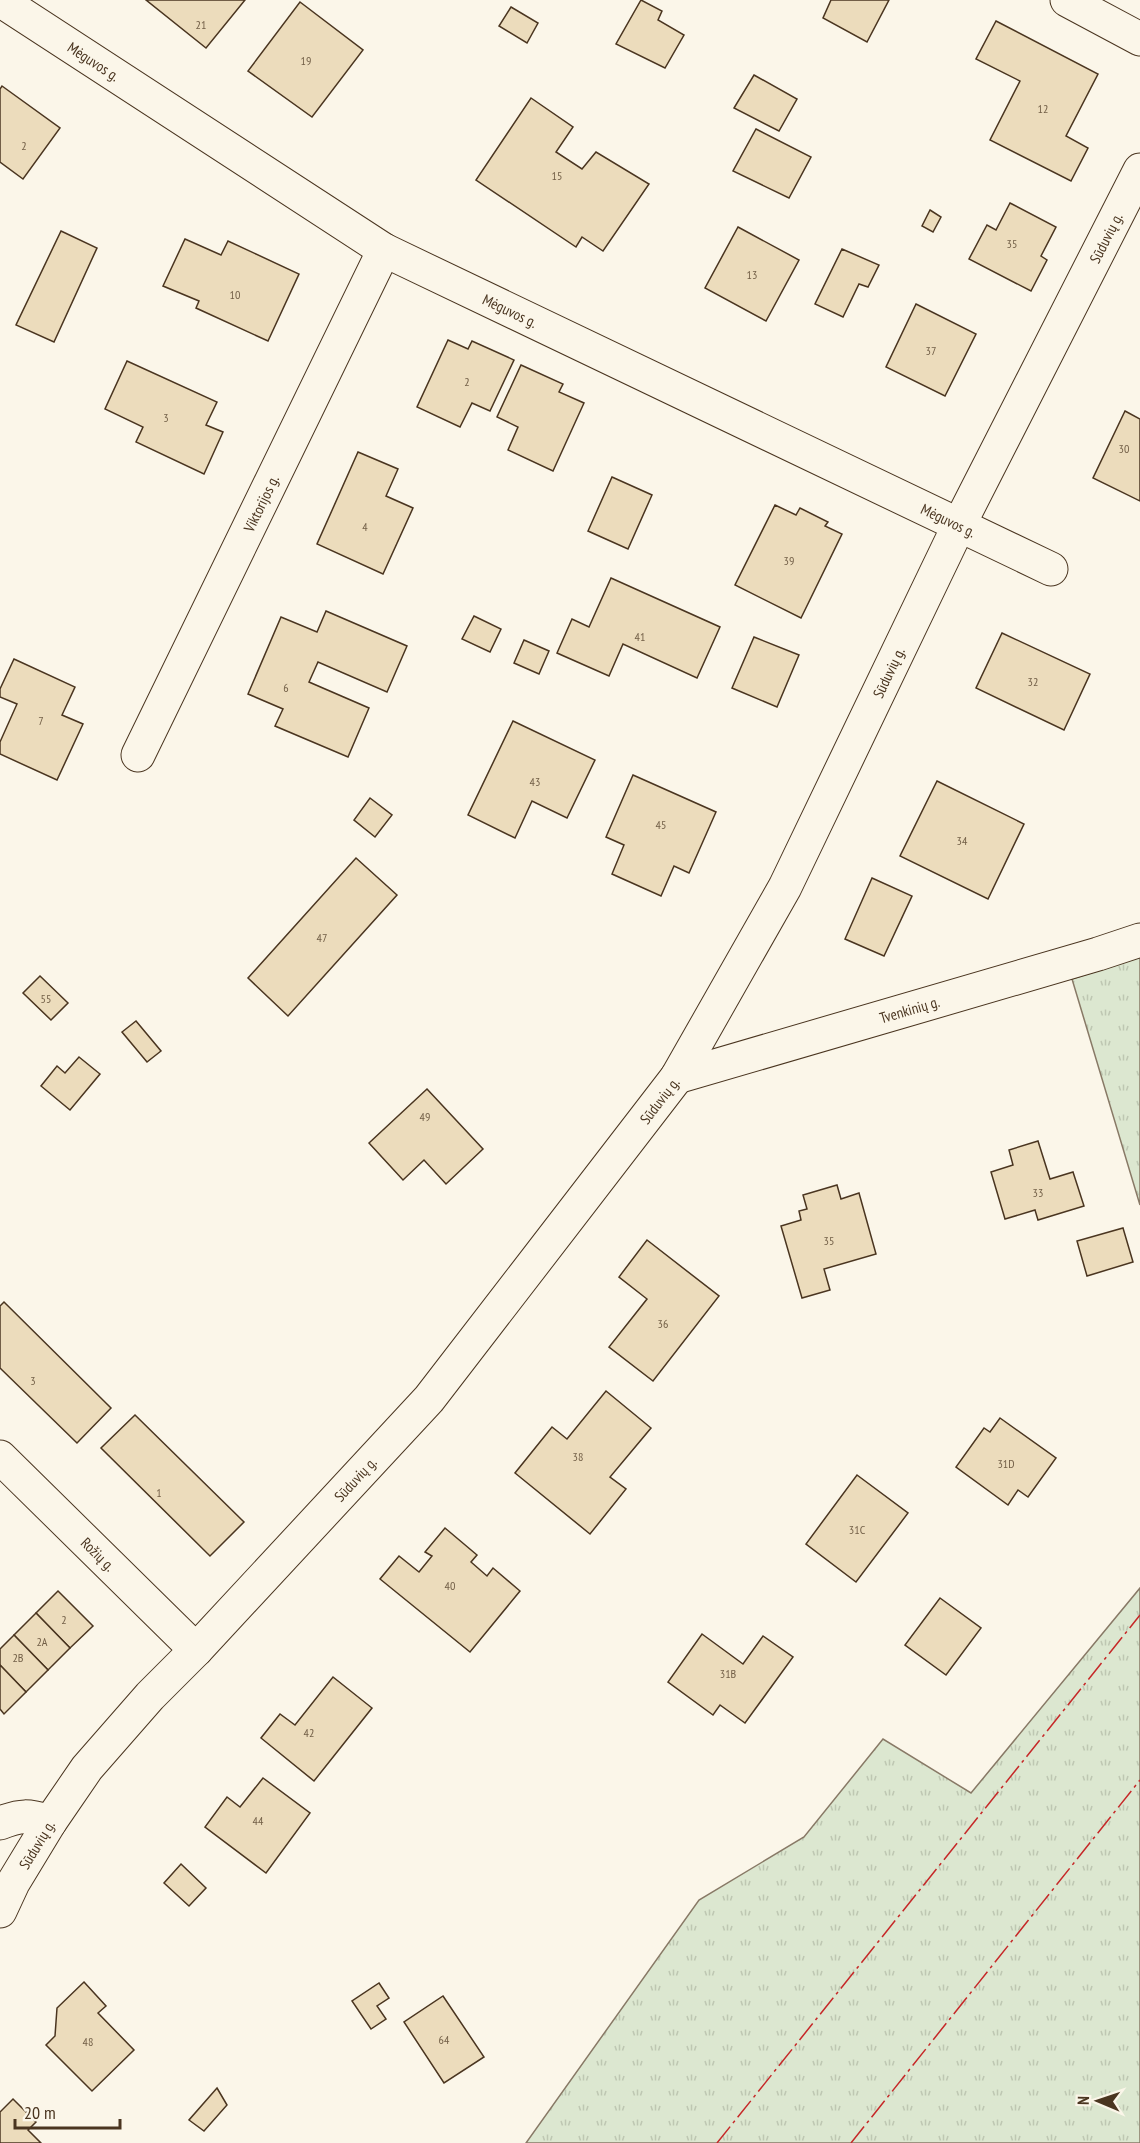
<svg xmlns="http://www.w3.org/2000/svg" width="1140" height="2143" font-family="'PT Sans Narrow',sans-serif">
  <defs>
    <pattern id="grass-tufts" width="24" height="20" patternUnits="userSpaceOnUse" patternTransform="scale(1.5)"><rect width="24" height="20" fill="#dce7d0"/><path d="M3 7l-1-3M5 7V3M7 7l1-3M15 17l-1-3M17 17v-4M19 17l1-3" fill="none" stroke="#bec7b2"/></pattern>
  </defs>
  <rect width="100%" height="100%" fill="#fbf6e9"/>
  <g fill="url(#grass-tufts)" stroke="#887966" stroke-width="1.5">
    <path d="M1140,957V1205L1072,979Z"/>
    <path d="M1140,1588V2143H526L699,1900L804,1837L883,1739L971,1793Z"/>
  </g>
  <g fill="#ecdcbc" stroke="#4a3520" stroke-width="1.5">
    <path d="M146,0H245L206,48Z"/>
    <path d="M641,0L662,11L658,20L684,35L665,68L616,44Z"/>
    <path d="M831,0H889L867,42L823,18Z"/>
    <path d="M300,2L363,50L312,117L248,71Z"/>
    <path d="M511,7L538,23L527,43L499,26Z"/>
    <path d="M996,21L1098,74L1066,136L1088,148L1071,181L990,140L1020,81L976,59Z"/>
    <path d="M754,75L797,99L779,131L734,108Z"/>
    <path d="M2,86L60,128L23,179L0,162V89Z"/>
    <path d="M531,98L573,127L556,152L582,169L596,152L649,184L603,251L582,237L576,247L476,180Z"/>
    <path d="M756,129L811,157L789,198L733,171Z"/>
    <path d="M1010,203L1056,227L1041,256L1047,260L1031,291L969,259L987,225L996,230Z"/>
    <path d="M930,210L941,217L933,232L922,226Z"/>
    <path d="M738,227L799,260L766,321L705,288Z"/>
    <path d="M61,231L97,248L54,342L16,325Z"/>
    <path d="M185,239L221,255L228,241L299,274L268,341L196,308L199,301L163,286Z"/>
    <path d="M842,249L879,265L868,287L859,284L843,317L815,304Z"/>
    <path d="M916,304L976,334L945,396L886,367Z"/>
    <path d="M448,340L468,349L472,341L514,360L490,411L472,403L460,427L417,407Z"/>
    <path d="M127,361L217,402L206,425L223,432L204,474L136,442L143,427L105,409Z"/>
    <path d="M521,365L563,384L559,392L584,403L553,471L508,450L518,427L497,417Z"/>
    <path d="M1125,411L1140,419V501L1093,478Z"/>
    <path d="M358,452L398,469L386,496L413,508L383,574L317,544Z"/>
    <path d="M612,477L652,495L628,549L588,531Z"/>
    <path d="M775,505L796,515L800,508L828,522L825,526L842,534L801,618L735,585Z"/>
    <path d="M611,578L720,627L697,678L623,644L609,676L557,653L572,619L589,627Z"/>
    <path d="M326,611L407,646L387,692L318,662L309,682L369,708L348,757L275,726L283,709L248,694L281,617L317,632Z"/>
    <path d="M474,616L501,629L490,652L462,639Z"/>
    <path d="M1002,633L1090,674L1064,730L976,688Z"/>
    <path d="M754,637L799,655L777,707L732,688Z"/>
    <path d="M524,640L549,651L539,674L514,663Z"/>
    <path d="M14,659L75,687L62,715L83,724L57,780L0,754V742L17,704L0,697V689Z"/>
    <path d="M513,721L595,760L567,818L532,801L515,838L468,815Z"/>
    <path d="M633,775L716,812L689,873L674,866L661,896L612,874L624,845L606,837Z"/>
    <path d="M937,781L1024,824L988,899L900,856Z"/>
    <path d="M370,798L392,815L375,837L354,820Z"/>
    <path d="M356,858L397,895L288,1016L248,978Z"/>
    <path d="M872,878L912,896L884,956L845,939Z"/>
    <path d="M40,976L68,1003L51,1020L23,993Z"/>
    <path d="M136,1021L161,1051L147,1062L122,1032Z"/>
    <path d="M79,1057L100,1074L70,1110L41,1086L57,1066L65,1073Z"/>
    <path d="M427,1089L483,1149L446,1184L424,1160L403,1180L369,1143Z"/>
    <path d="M1038,1141L1050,1179L1073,1172L1084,1206L1038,1220L1035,1210L1005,1219L991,1172L1013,1165L1009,1150Z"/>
    <path d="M837,1185L841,1199L859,1193L876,1254L824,1269L830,1290L802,1298L781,1226L801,1220L799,1211L807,1209L803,1195Z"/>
    <path d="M1123,1228L1133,1262L1087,1276L1077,1241Z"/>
    <path d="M647,1240L719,1296L653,1381L609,1347L647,1299L619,1277Z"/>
    <path d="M4,1302L111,1408L77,1443L0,1368V1306Z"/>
    <path d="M606,1391L651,1428L610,1477L626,1489L590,1534L515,1473L552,1427L567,1439Z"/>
    <path d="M135,1415L244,1522L210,1556L101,1448Z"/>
    <path d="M1000,1418L1056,1458L1028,1497L1018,1490L1008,1505L956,1467L984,1428L990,1432Z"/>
    <path d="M857,1475L908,1513L856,1582L806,1544Z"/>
    <path d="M445,1528L477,1555L471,1562L487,1576L493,1568L520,1591L470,1652L380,1579L399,1556L419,1572L432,1556L425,1552Z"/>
    <path d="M58,1591L93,1626L70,1648L36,1613Z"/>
    <path d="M940,1598L981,1628L946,1675L905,1645Z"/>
    <path d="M36,1613L70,1648L48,1670L14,1635Z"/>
    <path d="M702,1634L743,1664L763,1636L793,1657L745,1723L720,1705L713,1715L668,1682Z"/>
    <path d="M14,1635L48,1670L26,1692L0,1665V1649Z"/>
    <path d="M0,1665L26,1692L4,1714L0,1709Z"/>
    <path d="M333,1677L372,1708L314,1781L261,1738L280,1714L295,1725Z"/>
    <path d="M263,1778L310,1813L266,1873L205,1827L227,1797L240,1807Z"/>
    <path d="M181,1864L206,1888L189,1906L164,1883Z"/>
    <path d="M84,1982L106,2006L98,2013L134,2050L92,2091L46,2045L55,2036L57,2008Z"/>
    <path d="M379,1983L389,1998L377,2006L386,2019L371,2029L352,2001Z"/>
    <path d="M443,1996L484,2057L444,2083L404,2022Z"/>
    <path d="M217,2088L227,2105L204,2131L189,2120Z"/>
    <path d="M13,2099L36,2122L28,2130L41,2143H0V2112Z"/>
  </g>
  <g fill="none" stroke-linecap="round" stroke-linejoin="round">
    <defs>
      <g id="minor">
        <path id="s1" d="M0,0L384,250L1051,569"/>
        <path d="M1067,0L1140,39"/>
        <path id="s2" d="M138,755L384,250"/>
        <path id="s3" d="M677,1077L1098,954L1140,940"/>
        <path id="s4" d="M0,1457L196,1650"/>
        <path d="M0,1823C21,1815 28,1815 50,1822"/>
        <path id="s5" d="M0,1911L13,1883L50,1822L87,1768L150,1696L196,1650L429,1399L677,1077L785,887L959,525L1140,170"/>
      </g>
    </defs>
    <use href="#minor" stroke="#4a3520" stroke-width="35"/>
    <use href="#minor" stroke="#fbf6e9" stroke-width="33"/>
    <g stroke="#c62828" stroke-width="1.5" stroke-dasharray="21 4.5 3 4.5" stroke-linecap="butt">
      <path d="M717,2143L1140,1615"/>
      <path d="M851,2143L1140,1780"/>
    </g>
  </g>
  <g text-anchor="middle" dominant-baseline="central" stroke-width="4.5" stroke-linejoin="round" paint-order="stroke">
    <g font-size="12" fill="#725f47">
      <text x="201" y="24">21</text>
      <text x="306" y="60">19</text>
      <text x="1043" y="108">12</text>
      <text x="24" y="145">2</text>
      <text x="557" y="175">15</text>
      <text x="1012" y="243">35</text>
      <text x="752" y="274">13</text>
      <text x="235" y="294">10</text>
      <text x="931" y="350">37</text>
      <text x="467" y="381">2</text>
      <text x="166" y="417">3</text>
      <text x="1124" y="448">30</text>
      <text x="365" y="526">4</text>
      <text x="789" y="560">39</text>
      <text x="640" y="636">41</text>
      <text x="1033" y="681">32</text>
      <text x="286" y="687">6</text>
      <text x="41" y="720">7</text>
      <text x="535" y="781">43</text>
      <text x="661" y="824">45</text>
      <text x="962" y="840">34</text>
      <text x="322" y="937">47</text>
      <text x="46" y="998">55</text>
      <text x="425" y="1116">49</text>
      <text x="1038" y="1192">33</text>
      <text x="829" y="1240">35</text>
      <text x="663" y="1323">36</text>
      <text x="33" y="1380">3</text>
      <text x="578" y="1456">38</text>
      <text x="1006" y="1463">31D</text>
      <text x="159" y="1492">1</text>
      <text x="857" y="1529">31C</text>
      <text x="450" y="1585">40</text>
      <text x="64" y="1619">2</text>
      <text x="42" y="1641">2A</text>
      <text x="18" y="1657">2B</text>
      <text x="728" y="1673">31B</text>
      <text x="309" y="1732">42</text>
      <text x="258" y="1820">44</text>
      <text x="444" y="2039">64</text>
      <text x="88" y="2041">48</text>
    </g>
    <g font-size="15" fill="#4a3520" stroke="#fbf6e9">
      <text stroke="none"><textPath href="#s1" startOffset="112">Mėguvos g.</textPath></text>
      <text stroke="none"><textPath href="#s5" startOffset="2020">Sūduvių g.</textPath></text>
      <text stroke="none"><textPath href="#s1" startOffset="598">Mėguvos g.</textPath></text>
      <text stroke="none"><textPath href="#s2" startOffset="280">Viktorijos g.</textPath></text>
      <text stroke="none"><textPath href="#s1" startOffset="1084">Mėguvos g.</textPath></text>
      <text stroke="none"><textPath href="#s5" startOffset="1534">Sūduvių g.</textPath></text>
      <text stroke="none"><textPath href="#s3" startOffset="242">Tvenkinių g.</textPath></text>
      <text stroke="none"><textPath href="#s5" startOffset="1048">Sūduvių g.</textPath></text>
      <text stroke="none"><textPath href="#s5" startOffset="562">Sūduvių g.</textPath></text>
      <text stroke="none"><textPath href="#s4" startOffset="138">Rožių g.</textPath></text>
      <text stroke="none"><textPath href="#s5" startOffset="76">Sūduvių g.</textPath></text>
    </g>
  </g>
  <g transform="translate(1098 2101) rotate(272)" stroke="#fbf6e9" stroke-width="4.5" paint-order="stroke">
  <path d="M0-4.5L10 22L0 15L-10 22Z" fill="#4a3520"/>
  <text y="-9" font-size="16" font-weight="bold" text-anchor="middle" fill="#4a3520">N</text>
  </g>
  <path d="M15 2119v9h105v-9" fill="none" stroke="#4a3520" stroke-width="3"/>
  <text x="24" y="2119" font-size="18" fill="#4a3520" stroke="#fbf6e9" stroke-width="4.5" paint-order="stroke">20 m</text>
</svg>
